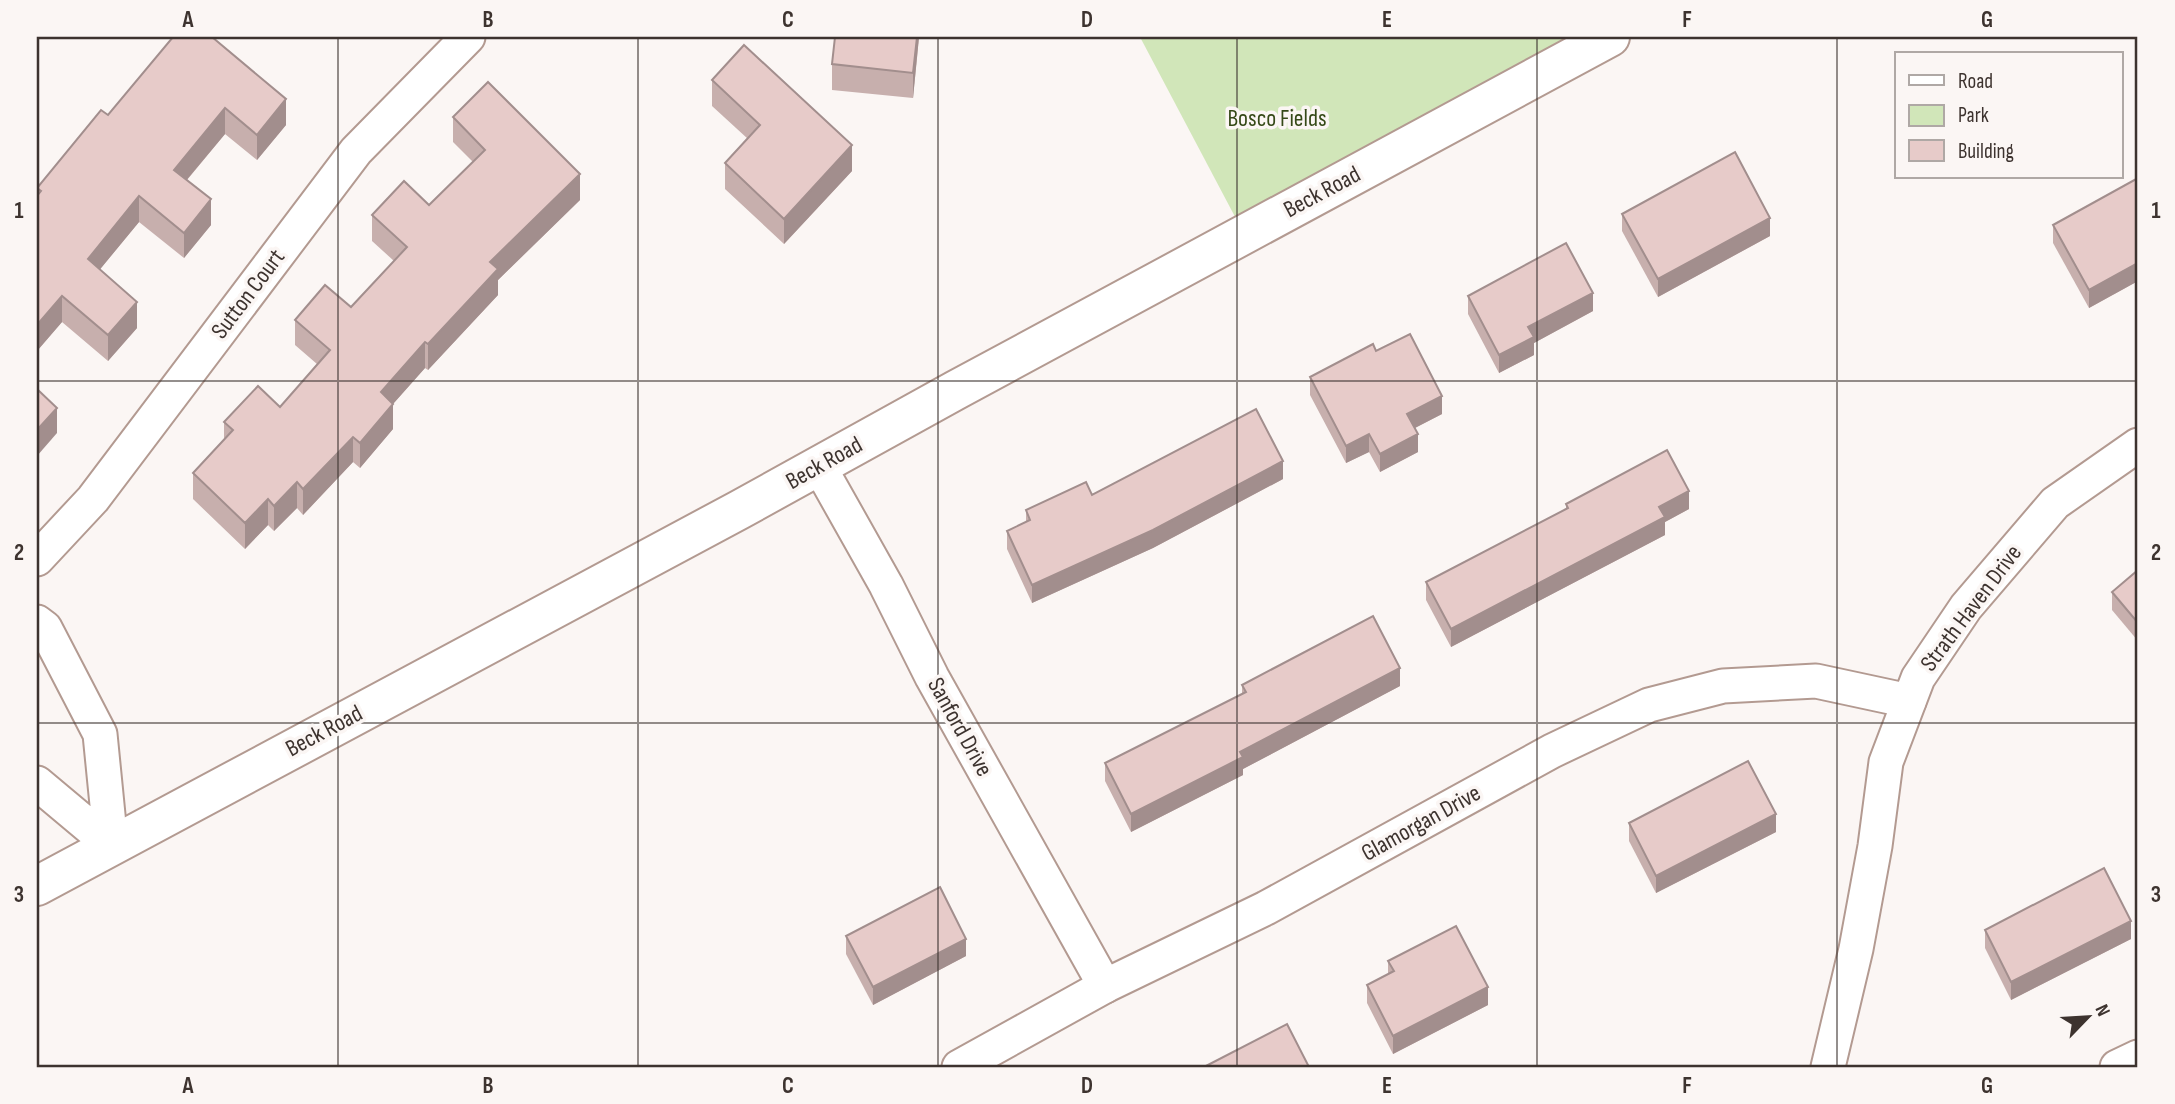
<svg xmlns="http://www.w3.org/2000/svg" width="2175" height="1104" font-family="'Sofia Sans Condensed',sans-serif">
  <rect width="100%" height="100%" fill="#fbf6f4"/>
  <path fill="#d1e6b9" d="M1140,37H1600L1242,230Z"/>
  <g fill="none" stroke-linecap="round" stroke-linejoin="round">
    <defs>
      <g id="minor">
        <path d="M819,466L886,585L932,677L1105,986"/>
        <path d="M37,559L93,499L356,151L468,37"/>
        <path d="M37,622L45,628L100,734L111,845L37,783"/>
        <path d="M959,1067L1105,986L1266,908L1552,751L1649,705L1723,686L1816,681L1909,701"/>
        <path d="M1828,1067L1856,949L1875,846L1886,762L1918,678L1966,607L2055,503L2138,445"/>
        <path d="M2117,1067L2138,1057"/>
      </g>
      <path id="secondary" d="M37,886L739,510L956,390L1610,37"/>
    </defs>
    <use href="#minor" stroke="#b39a91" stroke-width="37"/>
    <use href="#secondary" stroke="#b39a91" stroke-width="42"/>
    <use href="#minor" stroke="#fff" stroke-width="33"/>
    <use href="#secondary" stroke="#fff" stroke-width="38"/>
  </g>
  <g fill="#c7afad">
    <path d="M835,37H919L913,98L832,90V64Z"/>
    <path d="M712,80L852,171L784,244L725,189V163L748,139L712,106Z"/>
    <path d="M286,99V125L257,160L225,134L187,180L211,225L184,258L139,222L100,269L137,328L108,361L62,322L37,351V188L108,115Z"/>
    <path d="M453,117L580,200L498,280V295L428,370L425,368L393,404V429L360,468L353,462L303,515L297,508L274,531L268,525L245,549L193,499V473L224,440V422L280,407L317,364L295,345V320L351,307L394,261L372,241V215L429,205L473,162L453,142Z"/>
    <path d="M2138,178V281L2089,308L2053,243V225Z"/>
    <path d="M1622,214L1770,236L1658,297L1622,231Z"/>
    <path d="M1468,296L1593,311L1534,343V355L1499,373L1468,314Z"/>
    <path d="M1376,351L1442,414L1415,428L1418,452L1380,472L1369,452L1346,463L1310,395V377Z"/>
    <path d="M1283,479L1153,548L1032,603L1007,549V531L1026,522V510L1092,495Z"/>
    <path d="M1566,504L1689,509L1665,522V535L1451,647L1426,600V582L1566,509Z"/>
    <path d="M2138,570V641L2112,610V592Z"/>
    <path d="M1242,685L1400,686L1243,769V775L1131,832L1105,781V763L1242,694Z"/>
    <path d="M1629,823L1776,832L1656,893L1629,841Z"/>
    <path d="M1985,930L2131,939L2011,1000L1985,948Z"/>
    <path d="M846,936L966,956L873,1005L846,954Z"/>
    <path d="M1388,961L1488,1005L1393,1054L1367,1003V985L1388,974Z"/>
  </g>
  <g fill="#a28e8d">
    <path d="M917,37H919L913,98V73Z"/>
    <path d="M286,99V125L257,160V135Z"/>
    <path d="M225,108V134L174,195V170Z"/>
    <path d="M852,145V171L784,244V219Z"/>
    <path d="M580,174V200L498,280V295L428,370V344L490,262Z"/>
    <path d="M139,196V222L88,284V259Z"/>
    <path d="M211,199V225L184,258V233Z"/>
    <path d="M1770,218V236L1658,297V279Z"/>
    <path d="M2138,263V281L2089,308V290Z"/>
    <path d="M1593,293V311L1534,343V355L1499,373V355L1528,327Z"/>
    <path d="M62,296V322L37,351V325Z"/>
    <path d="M137,302V328L108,361V335Z"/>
    <path d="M425,342V368L393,404V429L360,468V443L381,392Z"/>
    <path d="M1442,396V414L1407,432V414Z"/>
    <path d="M57,408V433L37,456V430Z"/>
    <path d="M1369,434V452L1346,463V446Z"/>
    <path d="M1418,434V452L1380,472V454Z"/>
    <path d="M353,437V462L303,515V489Z"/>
    <path d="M1283,461V479L1153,548L1032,603V585Z"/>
    <path d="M297,482V508L274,531V506Z"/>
    <path d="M1689,491V509L1665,522V535L1451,647V629L1659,507Z"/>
    <path d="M268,499V525L245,549V523Z"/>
    <path d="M1400,668V686L1243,769V775L1131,832V814L1240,752Z"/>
    <path d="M1776,814V832L1656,893V876Z"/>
    <path d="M2131,921V939L2011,1000V982Z"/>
    <path d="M966,939V956L873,1005V987Z"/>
    <path d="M1488,987V1005L1393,1054V1036Z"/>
  </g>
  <g fill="#e7cbc9" stroke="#a28e8d" stroke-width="2">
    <path d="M173,37H212L286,99L257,135L225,108L174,170L211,199L184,233L139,196L88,259L137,302L108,335L62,296L37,325V196L41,191L37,188L101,110L108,115Z"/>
    <path d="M835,37H917L913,73L832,64Z"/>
    <path d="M744,45L852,145L784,219L725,163L760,125L712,80Z"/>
    <path d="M488,82L580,174L490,262L498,269L428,344L425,342L381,392L393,404L360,443L353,437L303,489L297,482L274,506L268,499L245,523L193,473L233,430L224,422L258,386L280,407L330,350L295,320L325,285L351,307L407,247L372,215L404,181L429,205L485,150L453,117Z"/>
    <path d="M1735,152L1770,218L1658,279L1622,214Z"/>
    <path d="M2138,178V263L2089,290L2053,225Z"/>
    <path d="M1566,243L1593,293L1528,327L1534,337L1499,355L1468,296Z"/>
    <path d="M1410,334L1442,396L1407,414L1418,434L1380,454L1369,434L1346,446L1310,377L1373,344L1376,351Z"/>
    <path d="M37,389L57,408L37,430Z"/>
    <path d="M1256,409L1283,461L1153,530L1032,585L1007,531L1030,520L1026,510L1086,482L1092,495Z"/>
    <path d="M1667,450L1689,491L1659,507L1665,517L1451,629L1426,582L1568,508L1566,504Z"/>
    <path d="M2138,570V623L2112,592Z"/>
    <path d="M1373,616L1400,668L1240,752L1243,757L1131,814L1105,763L1246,692L1242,685Z"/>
    <path d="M1748,761L1776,814L1656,876L1629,823Z"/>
    <path d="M2104,868L2131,921L2011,982L1985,930Z"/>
    <path d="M940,887L966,939L873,987L846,936Z"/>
    <path d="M1456,926L1488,987L1393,1036L1367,985L1394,971L1388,961Z"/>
    <path d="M1287,1024L1309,1067H1204Z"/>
  </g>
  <path fill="none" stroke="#3d332f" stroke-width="2" stroke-opacity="0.55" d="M338,37V1067M638,37V1067M938,37V1067M1237,37V1067M1537,37V1067M1837,37V1067M37,381H2138M37,723H2138"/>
  <g text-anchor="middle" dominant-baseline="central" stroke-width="7" stroke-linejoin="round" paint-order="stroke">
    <g font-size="24" fill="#354917" stroke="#fbf6f4">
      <text x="1277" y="118">Bosco Fields</text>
    </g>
    <g font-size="24" fill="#3d332f" stroke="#fbf6f4">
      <text transform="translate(1322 192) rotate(-28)">Beck Road</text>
      <text transform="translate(248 294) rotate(-53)">Sutton Court</text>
      <text transform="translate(824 463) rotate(-29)">Beck Road</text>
      <text transform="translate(1971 608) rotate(-53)">Strath Haven Drive</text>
      <text transform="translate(960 727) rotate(61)">Sanford Drive</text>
      <text transform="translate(324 731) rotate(-28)">Beck Road</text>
      <text transform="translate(1421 823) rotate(-29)">Glamorgan Drive</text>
    </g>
  </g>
  <rect width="2175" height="1104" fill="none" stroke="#fbf6f4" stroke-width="77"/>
  <rect x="1895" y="52" width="228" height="126" fill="#fbf6f4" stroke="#afa8a5" stroke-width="2"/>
  <rect x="1909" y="75" width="35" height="10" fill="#ffffff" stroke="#afa8a5" stroke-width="2"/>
  <text x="1958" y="88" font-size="21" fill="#3d332f">Road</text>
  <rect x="1909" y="105" width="35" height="21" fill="#d1e6b9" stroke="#afa8a5" stroke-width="2"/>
  <text x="1958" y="122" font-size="21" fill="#3d332f">Park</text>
  <rect x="1909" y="140" width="35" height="21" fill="#e7cbc9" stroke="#afa8a5" stroke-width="2"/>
  <text x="1958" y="158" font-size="21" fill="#3d332f">Building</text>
  <g transform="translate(2088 1017) rotate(65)" stroke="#fbf6f4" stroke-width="5" paint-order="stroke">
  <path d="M0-5L12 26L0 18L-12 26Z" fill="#3d332f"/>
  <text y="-10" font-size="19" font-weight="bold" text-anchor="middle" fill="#3d332f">N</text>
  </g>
  <rect x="38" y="38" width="2098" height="1028" fill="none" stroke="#3d332f" stroke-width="2.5"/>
  <g font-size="23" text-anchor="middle" font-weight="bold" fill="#3d332f">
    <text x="188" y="27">A</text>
    <text x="488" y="27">B</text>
    <text x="788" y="27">C</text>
    <text x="1087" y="27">D</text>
    <text x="1387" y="27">E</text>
    <text x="1687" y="27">F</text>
    <text x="1987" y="27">G</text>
    <text x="19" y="218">1</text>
    <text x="2156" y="218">1</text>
    <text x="19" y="560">2</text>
    <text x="2156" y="560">2</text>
    <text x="19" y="902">3</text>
    <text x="2156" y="902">3</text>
    <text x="188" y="1093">A</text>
    <text x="488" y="1093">B</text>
    <text x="788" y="1093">C</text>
    <text x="1087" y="1093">D</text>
    <text x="1387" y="1093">E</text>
    <text x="1687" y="1093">F</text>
    <text x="1987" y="1093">G</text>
  </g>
</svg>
